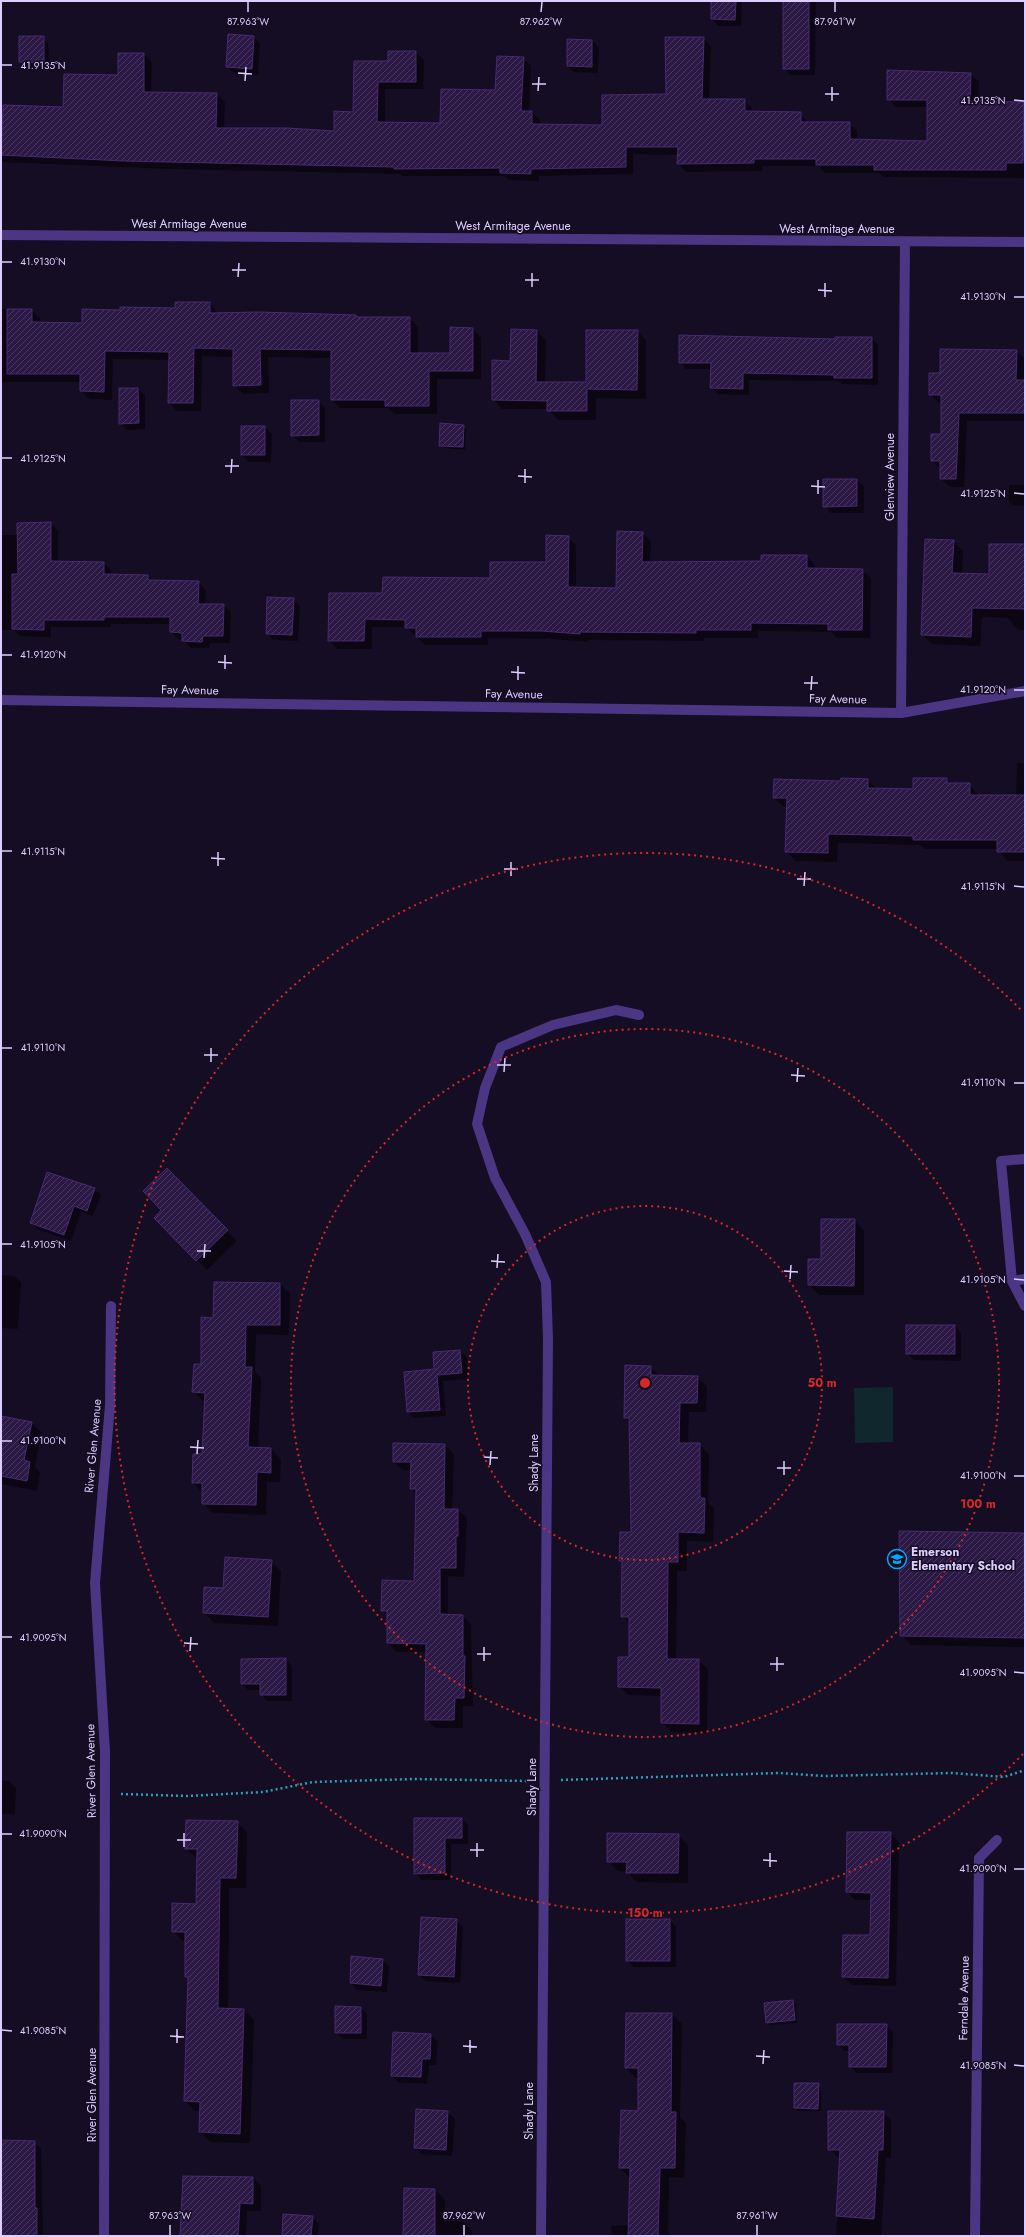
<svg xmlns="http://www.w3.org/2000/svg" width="1026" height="2237" font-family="Jost,sans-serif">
  <defs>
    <pattern id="building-hatch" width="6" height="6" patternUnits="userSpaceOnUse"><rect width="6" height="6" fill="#2b1844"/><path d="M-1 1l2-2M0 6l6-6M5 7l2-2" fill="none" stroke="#493860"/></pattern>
  </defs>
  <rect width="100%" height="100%" fill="#150d23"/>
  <path fill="#10272d" d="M893,1387V1442L855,1443L854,1388Z"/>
  <g fill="#0007">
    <path d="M712,1H742L741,26H718L712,19Z"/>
    <path d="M784,1L816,2L815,75H790L784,68Z"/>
    <path d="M20,37H42L48,44L50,69H26L20,62Z"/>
    <path d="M253,37L260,43L258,75L234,73L227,67Z"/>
    <path d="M703,38L711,46L709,100H744L752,108V112L800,113L808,123H849L857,131V141L928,142V107H896L888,99V71L971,74L979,82L978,102L1025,103V178L883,177L879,173H825L819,166H762V171L686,172L678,164L679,155L633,154V174L539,176V181L509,180L504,176H403L400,174L168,169L1,162V106L64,108L119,76L144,54L152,62L151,93L217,94L225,102L224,129L335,132L354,113L389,62L416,52L424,60L423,89H385V123L441,124L496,91L523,58L531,66L529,112H532L540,120V125L603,126L667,95Z"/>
    <path d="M568,40L592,41L599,47L598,73L574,72L568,66Z"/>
    <path d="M176,303H210L218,314L409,318L418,327V354H451V329H473L481,337V379H437V414H394L389,408H340L332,400V358L268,357L269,393L243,394L234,385V357L202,356L201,411H177L169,403V360L113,359L112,400L89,399L81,391V382H1V309L32,310L40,318V323L83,324L121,311L176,309Z"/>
    <path d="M537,331L546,340L545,383H587L637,331L646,340V399L596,398V420H558L548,409H502L493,399L511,362Z"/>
    <path d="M872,338L878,345V385L842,384L839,381L749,380V395L718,394L711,388L712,369H686L680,362L836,340Z"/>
    <path d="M1016,351L1025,359V421H967L964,487H950L941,479V469L932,461L942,435V403L938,402L930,394L941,374Z"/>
    <path d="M120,389H138L145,395V429L127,430L120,423Z"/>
    <path d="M318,401L325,407V442H299L292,435Z"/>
    <path d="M463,426L466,429L465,450L443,448L440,445Z"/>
    <path d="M265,427L272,434L271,462H249L242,455Z"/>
    <path d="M824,480H857L864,486V513H831L824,506Z"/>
    <path d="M1009,485H1025V506L1012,505L1009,502Z"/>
    <path d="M51,523L58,531V562L104,563L111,570V575L148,576L153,581L198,582L206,590L205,605H223L231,612L230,643H210L209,648H191L183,639H178L171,632V624H111V627H51V637L20,636L14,630H1V535H19Z"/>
    <path d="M642,533L651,541L650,563L762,562L807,556L815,565V570H862L871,578L870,638H837L831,632L758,631V638H704V641L588,640V642L551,639L488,638V645H425L406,627H372V649H337L329,640L383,594L491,579L547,563L568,537L576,545V589H617Z"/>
    <path d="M953,541L963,551L962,574L990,575L1025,545V630H1018L1008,618L982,617L980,646L932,644L922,634Z"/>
    <path d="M293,599L300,606L298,641L273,640L267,633Z"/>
    <path d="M1017,763H1025V861H1007L998,849H924L920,845L838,843L837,862L796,861L786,851L788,807H784L774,798L841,782L868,780L877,789L914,790L946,779L952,784H969L979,796H1016Z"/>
    <path d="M167,1169L237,1241L207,1270L155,1218L163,1210Z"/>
    <path d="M94,1189L101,1195L93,1216L81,1212L71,1241L37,1229L31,1223Z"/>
    <path d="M854,1220L864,1230V1295H819L809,1285L822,1260Z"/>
    <path d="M1,1275L14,1276L21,1282L18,1329L1,1328Z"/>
    <path d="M280,1284L290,1293L289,1335L256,1334L255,1372L261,1378L258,1448L271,1449L281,1459L280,1482H267L266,1515L213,1513L203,1503V1493L193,1483L203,1455L205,1402L193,1392L214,1319Z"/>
    <path d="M955,1326L961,1333V1361L914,1360L907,1353Z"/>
    <path d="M460,1351L467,1357L468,1379L443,1381L446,1416L414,1418L408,1412L436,1370Z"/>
    <path d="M651,1367L660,1376L697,1377L707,1386L706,1412H689L688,1444H699L709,1454L708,1503L714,1508L713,1542L687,1541V1571H677L676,1660H699L708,1669L707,1733L671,1732L662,1723V1696L628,1695L619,1686L630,1658V1624L622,1616L623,1564L620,1561L632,1533L630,1422L625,1417Z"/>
    <path d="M1,1417L31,1423L41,1432L35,1467L40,1473L37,1491L1,1484Z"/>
    <path d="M445,1445L454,1454L452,1510H458L467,1518L464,1577L448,1576V1615L463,1616L471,1624L473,1706H463V1728H435L426,1719L427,1652H396L388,1643V1616L382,1610L415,1582L416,1494L411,1489L412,1470H403L394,1462Z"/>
    <path d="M1024,1534L1025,1647L911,1645L901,1635Z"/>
    <path d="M271,1561L281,1571L278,1626L214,1623L204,1613L224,1589Z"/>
    <path d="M285,1659L292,1666V1701H267L261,1694V1690H248L242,1684Z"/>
    <path d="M1,1781H9L16,1788L15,1814H1Z"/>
    <path d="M415,1819H462L468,1825V1844H451V1880H422L415,1873Z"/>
    <path d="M187,1821L237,1822L247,1832L246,1888H229L228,2010H244L254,2020L250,2143L210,2142L200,2132L201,2111H195L185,2101L189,1980L186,1977V1941H183L173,1931L197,1905L198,1859L186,1849Z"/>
    <path d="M891,1833L899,1842L896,1986L852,1985L843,1977L871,1936L872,1900H855L847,1892Z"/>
    <path d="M678,1835L688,1845V1883L637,1882L627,1872L618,1871L608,1861Z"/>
    <path d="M456,1920L463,1927L460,1983L425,1981L419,1974Z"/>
    <path d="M670,1920L676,1927V1967H633L627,1960Z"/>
    <path d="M382,1960L389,1966L387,1992L357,1990L351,1983Z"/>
    <path d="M793,2001L796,2004L797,2023L770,2025L767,2022Z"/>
    <path d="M361,2008L367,2014V2039H343L336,2033Z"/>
    <path d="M672,2014L682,2024L680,2117L686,2123L684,2178L669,2177L668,2231L672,2236H612L611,2226L629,2225L630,2178L620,2168L639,2112V2078H636L626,2068Z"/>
    <path d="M886,2025L893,2032L892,2073H856L850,2066V2051H844L838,2044Z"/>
    <path d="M394,2033L431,2035L438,2042L436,2065H429L427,2084L398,2082L392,2076Z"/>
    <path d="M818,2084L821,2087V2111H798L795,2108Z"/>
    <path d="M417,2110L448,2112L455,2119L452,2156L422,2154L415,2148Z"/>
    <path d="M883,2112L891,2120V2158H886L881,2236H836L841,2157H837L829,2149Z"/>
    <path d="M1,2141L34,2142L41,2148L43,2236H1Z"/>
    <path d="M253,2178L261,2186V2211H247L246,2236H181Z"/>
    <path d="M404,2189L435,2190L445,2199L444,2221H462L472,2230V2236H404Z"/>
    <path d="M312,2217L319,2224L318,2236H283Z"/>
  </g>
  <g fill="url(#building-hatch)" stroke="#472a71">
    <path d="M711,1H736L735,20L711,19Z"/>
    <rect x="783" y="1" width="26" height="68"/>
    <path d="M228,34L254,36L252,69L226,67Z"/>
    <path d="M19,36H44V63L19,62Z"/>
    <path d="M665,37H704L702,99H745V111L801,112V122H850V139L927,141V100H887V70L971,73L970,101L1024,102L1023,163H1006V170H874V165H816V159H754V163L677,164L678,147H626V167L531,169V174L500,173V168L394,169V167L124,161L1,155L3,105L63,107L64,74L118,75V53H144V92L217,93L216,128H287L334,131V111L353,112L354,61H388V51H416V82H378L377,122L440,123L441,89L495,90L497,56L524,57L521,111H532V124L602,125V95L666,94Z"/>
    <path d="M567,39L592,40V67L567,66Z"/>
    <path d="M175,302H210V313L259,312L356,315V317H410V353H450V327L473,328V371H429V406H385V400H331V350L260,349L261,385L233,386V349L194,348L193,403H168L169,352L105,351L104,392L80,391V374H7V309H32V322L82,323V309L120,310V307L175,308Z"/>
    <path d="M511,329L537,330L536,382H586V330H638L637,390L587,389V411H547V401L492,400V360L510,361Z"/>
    <path d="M679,335L835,339V337H872V378H834V375L743,373V389L710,388L711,363H679Z"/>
    <path d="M940,349L1017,350L1016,380H1025V413H959L956,479H940V461H931V434H941V395H929V373H940Z"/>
    <path d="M119,388H138L139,423L119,424Z"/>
    <path d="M291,400H319V435L291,436Z"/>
    <path d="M440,423L464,425L463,447L439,446Z"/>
    <rect x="241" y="426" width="24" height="29"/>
    <path d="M823,479H857V506L823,507Z"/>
    <path d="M51,522V561L104,562V574L148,575V580L199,581L198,604H224L223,636H203L202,642L182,641V633L170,632V617H104V620H44V630L12,629V574H18L17,523Z"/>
    <path d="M617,531L643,532L642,562L761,561V555H807V568L863,569L862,630H828V624L751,623V630H696V633L580,632V634L542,631H481V637H416V628H405V620L365,619L364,641H328L329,593H382L383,577L490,578V562H546V535L569,536L568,587L616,588Z"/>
    <path d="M925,539L954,540L952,573L989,574V544H1025V609L972,608L971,637L921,635Z"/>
    <path d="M267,597L294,598L292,635L266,634Z"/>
    <path d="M841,778L868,779V788L913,789V778H947V783H970V795H1025V852H997V840H913V836L828,834V853L785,852L787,798H773L774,779L840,781Z"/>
    <path d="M167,1168L228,1230L196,1261L154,1218L161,1210L143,1191Z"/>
    <path d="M47,1172L95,1188L87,1211L74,1206L64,1235L30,1223Z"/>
    <path d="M821,1219H855L854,1286L808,1285V1259H821Z"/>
    <path d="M214,1282L280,1283V1325H246L245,1367H252L248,1447L271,1448V1473L257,1472L256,1505L202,1504V1483H192L193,1454H202L205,1393L192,1392L194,1364H201V1317L213,1318Z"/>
    <rect x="906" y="1325" width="49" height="29"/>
    <path d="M460,1350L462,1373L437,1375L440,1410L407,1412L404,1372L434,1369L433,1352Z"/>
    <path d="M625,1365L651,1366V1375L698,1376L697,1403H680L679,1443H700V1498H705L704,1533L678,1532V1562H668L667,1659H699V1724L661,1723V1688L618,1687V1657H629V1617H621L622,1561H619L620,1532H631L629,1418H624Z"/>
    <path d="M1,1416L32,1422L24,1460L30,1462L27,1481L1,1476Z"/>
    <path d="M393,1443L445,1444L444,1509H458V1536H456V1568H440V1614L463,1615V1656H465L464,1698H455L454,1720H425L426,1644L387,1643V1611H381L382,1580L414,1581L416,1489H410L411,1462H393Z"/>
    <path d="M899,1531L1024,1533L1025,1638L900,1636Z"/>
    <path d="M225,1557L272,1560L268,1617L203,1613L204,1587L223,1588Z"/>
    <path d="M286,1658V1695H260V1684H241V1659Z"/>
    <path d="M414,1818H462V1838H445V1873L414,1874Z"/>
    <path d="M186,1820L238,1821L236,1878H220L218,2008L244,2009L240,2134L199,2132L200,2102L184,2101L188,1977H185V1932H172V1903L196,1904L197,1849H185Z"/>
    <path d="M847,1832H891L888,1978L842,1977L843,1935H870L871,1893L846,1892Z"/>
    <path d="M607,1833L679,1834L678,1873H626L627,1862H607Z"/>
    <path d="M421,1917L457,1919L454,1977L418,1975Z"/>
    <rect x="626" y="1919" width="44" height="42"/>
    <path d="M351,1956L383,1959L381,1986L350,1983Z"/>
    <path d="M793,2000L795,2020L766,2023L764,2003Z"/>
    <path d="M335,2006L361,2007V2033H335Z"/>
    <path d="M626,2013H672L671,2112H676L675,2168H660L658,2236H628L630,2168H619L621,2110L638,2111V2068H625Z"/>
    <path d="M837,2024H887L886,2067H849V2045H837Z"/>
    <path d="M393,2032L431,2034L430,2059H422L421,2077L391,2076Z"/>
    <path d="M794,2083H819L818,2109L794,2108Z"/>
    <path d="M416,2109L448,2111L446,2150L414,2148Z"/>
    <path d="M828,2111H884L883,2150H878L874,2219L836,2216L840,2150H828Z"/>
    <path d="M1,2140L35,2141V2208H37V2236H1Z"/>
    <path d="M183,2176L253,2177V2204L240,2203L238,2236H180Z"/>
    <path d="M404,2188L435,2189V2236H403Z"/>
    <path d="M283,2214L313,2216L311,2236H282Z"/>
  </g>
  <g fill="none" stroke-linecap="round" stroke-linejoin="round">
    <g stroke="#2aa1b7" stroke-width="2.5" stroke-dasharray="2 3" stroke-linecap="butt">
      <path d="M561,1780L779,1773L825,1776L952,1773L1004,1777L1025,1770"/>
      <path d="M121,1794L188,1796L263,1792L313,1782L414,1779L528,1781"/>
    </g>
    <g stroke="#4a3683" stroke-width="10">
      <path d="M1,235L1025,242"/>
      <path d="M1,700L901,713L1025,691"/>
      <path d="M901,713L905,242"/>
      <path d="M1025,1159L1001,1161L1012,1281L1025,1306"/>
      <path d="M1012,1281L1025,1279"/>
      <path d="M104,2236L105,1752L95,1583L110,1405L111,1306"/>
      <path d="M541,2236L548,1339L546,1282L525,1234L495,1178L477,1124L485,1088L501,1047L553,1025L616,1010L639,1015"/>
      <path d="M975,2236L979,1858L997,1840"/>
    </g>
  </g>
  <path fill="none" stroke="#deceff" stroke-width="1.5" d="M248,12V2M541,12L542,2M835,12V2M2,65H12M238,73L252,74M245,81L246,67M532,84H546M538,91L539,77M825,94H839M1014,100L1024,101M832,101V87M2,262H12M232,270H246M238,277L239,263M525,280H539M532,287V273M818,290L832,291M825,297V283M1014,297H1024M2,458H12M225,466H239M231,473L232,459M518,476L532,477M525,483V469M811,486L825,487M1014,493L1024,494M818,494V480M2,655H12M218,662L232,663M225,669V655M511,672L525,673M518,680V666M804,683H818M811,690L812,676M1014,690H1024M2,851H12M211,858L225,859M218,866V852M504,869H518M511,876V862M797,879H811M804,886L805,872M1014,886L1024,887M2,1048H12M204,1055H218M211,1062V1048M497,1065H511M504,1072L505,1058M791,1075L805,1076M797,1082L798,1068M1014,1083H1024M2,1244H12M197,1251H211M204,1258L205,1244M491,1261L505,1262M497,1268L498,1254M784,1271L798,1272M790,1279L791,1265M1014,1279L1024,1280M2,1441H12M190,1447L204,1448M197,1454L198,1440M484,1457L498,1458M490,1465L491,1451M777,1468H791M784,1475V1461M1014,1476H1024M2,1637H12M184,1643L198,1644M190,1651L191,1637M477,1654H491M484,1661V1647M770,1664H784M777,1671V1657M1014,1672L1024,1673M2,1834H12M177,1840H191M184,1847V1833M470,1850H484M477,1857V1843M763,1860L777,1861M770,1867V1853M1014,1869H1024M2,2030L12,2031M170,2036L184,2037M177,2043V2029M463,2046L477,2047M470,2053V2040M756,2056L770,2057M763,2064L764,2050M1014,2065L1024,2066M170,2235V2225M464,2235V2225M757,2235V2225"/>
  <g fill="none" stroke="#d62828" stroke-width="2" stroke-dasharray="2 4">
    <circle cx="645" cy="1383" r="177"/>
    <circle cx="645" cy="1383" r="354"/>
    <path d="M1023 1754A530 530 0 1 1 1023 1012"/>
  </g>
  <defs>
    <symbol id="school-ring" viewBox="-11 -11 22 22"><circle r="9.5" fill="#150d23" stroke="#00aaf9" stroke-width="1.5"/><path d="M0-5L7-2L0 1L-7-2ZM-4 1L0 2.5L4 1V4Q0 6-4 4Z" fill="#00aaf9"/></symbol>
  </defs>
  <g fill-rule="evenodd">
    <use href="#school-ring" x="886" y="1548" width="22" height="22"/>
  </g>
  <g text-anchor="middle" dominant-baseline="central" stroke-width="3" stroke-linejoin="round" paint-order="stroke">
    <g font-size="12" fill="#deceff" stroke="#150d23">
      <text x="189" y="224">West Armitage Avenue</text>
      <text x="513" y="226">West Armitage Avenue</text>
      <text x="837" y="229">West Armitage Avenue</text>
      <text transform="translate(890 477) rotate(-90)">Glenview Avenue</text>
      <text transform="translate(190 690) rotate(1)">Fay Avenue</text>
      <text transform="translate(514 694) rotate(1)">Fay Avenue</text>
      <text transform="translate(838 699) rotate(1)">Fay Avenue</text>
      <text transform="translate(93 1446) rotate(-85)">River Glen Avenue</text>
      <text transform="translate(534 1463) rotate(-90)">Shady Lane</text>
      <text transform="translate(91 1771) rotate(-91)">River Glen Avenue</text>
      <text transform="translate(532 1787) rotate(-90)">Shady Lane</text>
      <text transform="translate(964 1998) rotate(-89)">Ferndale Avenue</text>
      <text transform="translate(92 2095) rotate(-90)">River Glen Avenue</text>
      <text transform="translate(529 2111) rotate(-90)">Shady Lane</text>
    </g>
    <g font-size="12" font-weight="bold" fill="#deceff" stroke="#150d23" text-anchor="start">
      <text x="911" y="1552">Emerson<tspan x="911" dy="14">Elementary School</tspan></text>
    </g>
  </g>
  <g font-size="10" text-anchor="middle" fill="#deceff" stroke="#150d23" stroke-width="3" stroke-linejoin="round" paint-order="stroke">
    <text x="248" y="25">87.963°W</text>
    <text x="541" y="25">87.962°W</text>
    <text x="835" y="25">87.961°W</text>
    <text x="43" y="69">41.9135°N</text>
    <text x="983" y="104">41.9135°N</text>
    <text x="43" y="265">41.9130°N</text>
    <text x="983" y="300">41.9130°N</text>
    <text x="43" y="462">41.9125°N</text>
    <text x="983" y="497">41.9125°N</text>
    <text x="43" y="658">41.9120°N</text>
    <text x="983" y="693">41.9120°N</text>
    <text x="43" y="855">41.9115°N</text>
    <text x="983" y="890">41.9115°N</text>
    <text x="43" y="1051">41.9110°N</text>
    <text x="983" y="1086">41.9110°N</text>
    <text x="43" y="1248">41.9105°N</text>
    <text x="983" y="1283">41.9105°N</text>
    <text x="43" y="1444">41.9100°N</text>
    <text x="983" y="1479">41.9100°N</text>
    <text x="43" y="1641">41.9095°N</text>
    <text x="983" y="1676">41.9095°N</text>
    <text x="43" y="1837">41.9090°N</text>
    <text x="983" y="1872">41.9090°N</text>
    <text x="43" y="2034">41.9085°N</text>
    <text x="983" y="2069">41.9085°N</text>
    <text x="170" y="2219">87.963°W</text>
    <text x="464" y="2219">87.962°W</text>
    <text x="757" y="2219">87.961°W</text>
  </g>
  <circle cx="645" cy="1383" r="6" fill="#d62828" stroke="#150d23" stroke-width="2"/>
  <g font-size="12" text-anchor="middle" font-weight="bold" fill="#d62828" stroke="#150d23" stroke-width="3" stroke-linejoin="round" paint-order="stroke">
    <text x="822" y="1387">50 m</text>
    <text x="978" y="1508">100 m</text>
    <text x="645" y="1917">150 m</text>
  </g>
  <rect width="1026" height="2237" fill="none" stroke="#deceff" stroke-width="4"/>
</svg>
